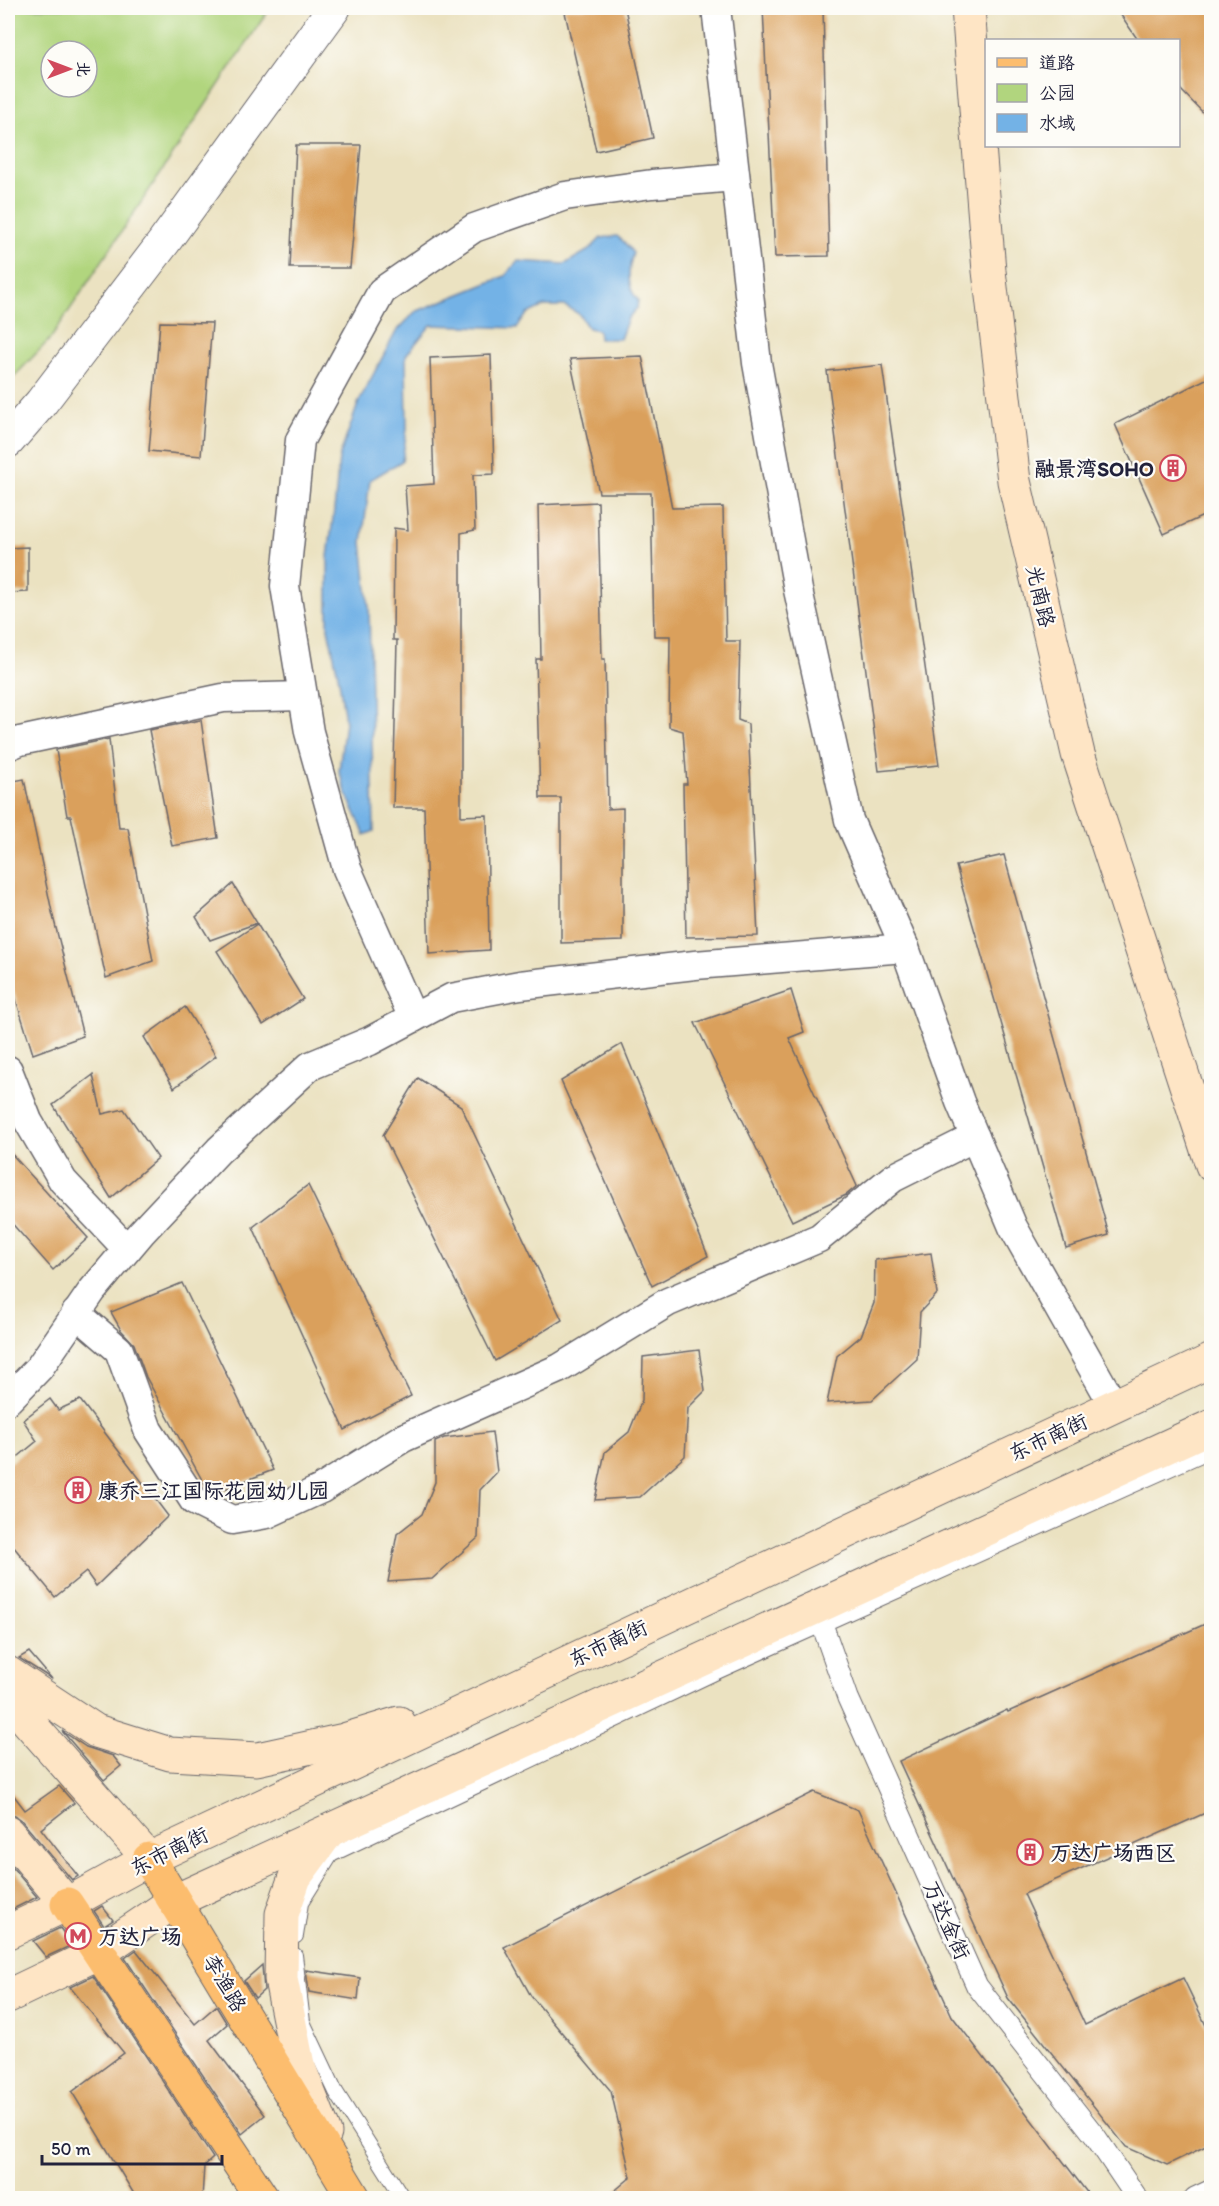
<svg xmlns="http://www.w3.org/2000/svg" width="1219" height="2206" font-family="Itim,'LXGW WenKai TC',sans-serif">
  <rect width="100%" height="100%" fill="#fdfcf7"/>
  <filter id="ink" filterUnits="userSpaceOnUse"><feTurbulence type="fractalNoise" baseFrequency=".0167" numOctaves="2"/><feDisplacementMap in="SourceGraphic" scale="12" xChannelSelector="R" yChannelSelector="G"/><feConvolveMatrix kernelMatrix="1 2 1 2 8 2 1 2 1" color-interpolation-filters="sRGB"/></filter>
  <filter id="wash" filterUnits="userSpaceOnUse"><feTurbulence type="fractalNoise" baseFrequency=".008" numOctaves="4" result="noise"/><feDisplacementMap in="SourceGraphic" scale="24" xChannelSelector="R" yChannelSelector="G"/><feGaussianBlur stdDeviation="1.35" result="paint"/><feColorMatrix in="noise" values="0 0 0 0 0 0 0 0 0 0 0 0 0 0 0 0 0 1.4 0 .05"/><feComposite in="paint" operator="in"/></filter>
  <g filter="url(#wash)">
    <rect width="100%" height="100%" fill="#ebe2c1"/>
    <path fill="#b1d57e" stroke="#6a7c5c" stroke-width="1.5" fill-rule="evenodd" d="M8,8H270L51,338L8,383ZM51,51H87V87H51Z"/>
    <path fill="#73b2e6" stroke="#4a6a90" stroke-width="1.5" d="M617,236L624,242L633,253C628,270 626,287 638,300L637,308L628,318L620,339H599L598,330L588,328L579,314L565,306H544L527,314L517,328L431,325L406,355L407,429L402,461L370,480L362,542L369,608L374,831L365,835L347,795L339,771L345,721L339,680L328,628V557L335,502L339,458L359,401L396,332L415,312L505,276L518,261L565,264L589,250L601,238Z"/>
    <g id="blocks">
      <g fill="#daa05c">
        <path d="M564,8H625L653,138L596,151Z"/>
        <path d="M763,8H823L829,256L775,257Z"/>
        <path d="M1116,8H1212V122L1179,88V40H1138Z"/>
        <path d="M296,145H361L350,268H290Z"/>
        <path d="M160,322L212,323L201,456L149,451Z"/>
        <path d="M491,355L494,474L473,475L475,530L461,533V816L487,815L489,950L429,954L424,808H393L397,640H393L394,528L408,530L405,486L434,484L430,358Z"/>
        <path d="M642,356L672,508L723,507L726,641H740L738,720L748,724L758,936L686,937L683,784H687L683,731L669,727L670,636H654L651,493H599L570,359Z"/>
        <path d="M882,365L939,765L879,771L827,371Z"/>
        <path d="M1212,376V512L1164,534L1115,424Z"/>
        <path d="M598,502L602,659H605L608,809L623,808V941L561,943V798H540L536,659H541L538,505Z"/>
        <path d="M28,547V592L8,593V548Z"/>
        <path d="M201,720L218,838L172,846L149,730Z"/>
        <path d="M109,739L119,828H128L153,961L106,978L71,816H67L56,750Z"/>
        <path d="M24,779L52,912L83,1036L33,1054L8,974V782Z"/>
        <path d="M1004,855L1109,1235L1066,1248L956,866Z"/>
        <path d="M233,884L257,923L210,940L196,917Z"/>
        <path d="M257,924L303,999L263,1025L217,951Z"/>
        <path d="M791,990L804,1032L789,1038L857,1186L846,1195L792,1221L695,1023Z"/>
        <path d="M185,1007L216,1056L174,1088L144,1037Z"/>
        <path d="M622,1044L708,1256L652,1286L561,1081Z"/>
        <path d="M93,1075L102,1114L124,1109L158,1158L111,1198L53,1105Z"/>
        <path d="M418,1078L461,1106L562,1320L495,1361L383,1135Z"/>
        <path d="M8,1150L88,1238L53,1270L8,1219Z"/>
        <path d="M308,1185L411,1396L345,1430L253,1227Z"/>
        <path d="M931,1253L937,1294L920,1312L917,1359L872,1400L827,1403L837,1356L861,1336L874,1303L875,1260Z"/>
        <path d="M182,1283L273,1470L214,1493L207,1489L146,1377L134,1344L121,1330L111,1312Z"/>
        <path d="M699,1350L705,1391L688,1408L685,1456L640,1497L595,1500L605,1452L629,1432L642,1400L643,1357Z"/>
        <path d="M50,1399L58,1410L80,1400L168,1516L96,1586L86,1572L55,1597L8,1540V1465L37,1441L23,1420Z"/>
        <path d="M492,1432L497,1472L480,1490L478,1538L432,1579L388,1582L397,1534L422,1514L435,1482V1442L444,1438Z"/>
        <path d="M1212,1621V1810L1024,1894L1085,2025L1183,1978L1212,2038V2143L1167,2165L1126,2147L1008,1998L899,1761L1007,1710L1008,1712Z"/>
        <path d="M29,1652L52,1679L19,1658Z"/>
        <path d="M62,1731L86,1747L113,1756L121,1766L104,1780Z"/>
        <path d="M59,1786L74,1803L41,1829L78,1876L72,1880L22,1821L15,1816L8,1815V1788L25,1810Z"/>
        <path d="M814,1792L858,1810L952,2016L1092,2199H605L631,2177L611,2091L531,1996L504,1947Z"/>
        <path d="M8,1862L37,1897L9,1911L8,1909Z"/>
        <path d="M102,1906L113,1920L104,1926L94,1911Z"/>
        <path d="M60,1928L72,1945L46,1957L33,1941Z"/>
        <path d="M136,1950L195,2024L216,2006L227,2024L209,2040L265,2115L242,2134L125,1958Z"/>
        <path d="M262,1965L264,1990L255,1998L244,1981Z"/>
        <path d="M306,1970L360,1978L358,2000L309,1992Z"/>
        <path d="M93,1976L213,2158L204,2166L202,2199H137L72,2092L124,2053L70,1987Z"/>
      </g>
    </g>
  </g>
  <g filter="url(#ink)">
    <use href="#blocks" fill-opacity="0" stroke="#68656a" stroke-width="1.5"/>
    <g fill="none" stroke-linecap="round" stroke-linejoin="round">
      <defs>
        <g id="service">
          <path d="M296,1936L301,1903L331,1855L719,1671L1212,1450"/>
          <path d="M295,1955L303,2022L336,2092L403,2198"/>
        </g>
        <g id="pedestrian">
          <path d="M816,1607L848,1698L977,1986L1095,2136L1137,2198"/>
          <path d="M1195,2198L1212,2190"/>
        </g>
        <g id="minor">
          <path d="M716,8L757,363L798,590L849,820L905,948L960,1102L1013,1227L1114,1406"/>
          <path d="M8,746L20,741L223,698L303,696"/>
          <path d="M413,1018L347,869L309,732L285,586L300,440L382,291L474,228L565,196L652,184L735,177"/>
          <path d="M8,1070L28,1121L63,1181L127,1249"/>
          <path d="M76,1313L119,1350L148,1430L194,1501L232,1520L267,1514L321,1489L403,1438L560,1368L668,1302L819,1238L893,1178L975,1137"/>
          <path d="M8,1400L39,1368L92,1291L141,1233L219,1150L310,1066L370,1041L451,998L520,985L695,965L905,948"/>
        </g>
        <path id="tertiary" d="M8,441L41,403L164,242L334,8"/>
        <g id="secondary">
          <path d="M968,8L989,271L1014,481L1078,754L1212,1165"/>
          <path d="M8,1673L96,1731L170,1754L257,1759L344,1740L399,1723"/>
          <path d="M8,1699L149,1859"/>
          <path d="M8,1833L67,1904"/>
          <path d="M8,1932L67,1904L149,1859L1212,1360"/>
          <path d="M8,1996L100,1952L175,1901L1212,1426"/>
          <path d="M325,2133L298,2065L281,1979L282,1914L295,1877L328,1832"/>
        </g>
        <g id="primary">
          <path d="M149,1859L354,2198"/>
          <path d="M67,1904L262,2198"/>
        </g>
      </defs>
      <use href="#service" stroke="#68656a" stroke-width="16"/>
      <use href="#pedestrian" stroke="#68656a" stroke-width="23"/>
      <use href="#minor" stroke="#68656a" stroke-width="31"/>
      <use href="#tertiary" stroke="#68656a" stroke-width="35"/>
      <use href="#secondary" stroke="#68656a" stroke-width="35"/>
      <use href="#primary" stroke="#68656a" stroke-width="35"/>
      <use href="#service" stroke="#fff" stroke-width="14"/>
      <use href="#pedestrian" stroke="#fff" stroke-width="21"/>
      <use href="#minor" stroke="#fff" stroke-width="28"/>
      <use href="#tertiary" stroke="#fff" stroke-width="33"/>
      <use href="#secondary" stroke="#fee5c5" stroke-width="33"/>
      <use href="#primary" stroke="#fcbd6e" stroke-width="33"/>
    </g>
  </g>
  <defs>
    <symbol id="building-ring" viewBox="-11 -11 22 22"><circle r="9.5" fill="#fdfcf7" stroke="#d1495b" stroke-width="1.5"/><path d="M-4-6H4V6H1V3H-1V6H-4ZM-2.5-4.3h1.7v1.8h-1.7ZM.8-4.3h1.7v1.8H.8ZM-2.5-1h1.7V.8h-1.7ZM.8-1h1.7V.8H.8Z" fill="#d1495b"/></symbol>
    <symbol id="metro-ring" viewBox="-11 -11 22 22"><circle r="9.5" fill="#fdfcf7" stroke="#d1495b" stroke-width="1.5"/><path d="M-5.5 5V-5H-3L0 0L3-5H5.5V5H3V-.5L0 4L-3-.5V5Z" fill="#d1495b"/></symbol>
  </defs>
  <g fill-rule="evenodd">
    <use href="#building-ring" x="1158" y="453" width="30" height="30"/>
    <use href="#building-ring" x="63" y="1475" width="30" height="30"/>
    <use href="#building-ring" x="1015" y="1837" width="30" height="30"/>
    <use href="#metro-ring" x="63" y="1921" width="30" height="30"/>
  </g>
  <g text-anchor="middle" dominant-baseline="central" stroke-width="4.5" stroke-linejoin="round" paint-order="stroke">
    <g font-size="21" font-weight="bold" fill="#22223b" stroke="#fdfcf7" text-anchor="start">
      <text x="1154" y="468" text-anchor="end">融景湾SOHO</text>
      <text x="98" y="1490">康乔三江国际花园幼儿园</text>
      <text x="1050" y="1852">万达广场西区</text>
      <text x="98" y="1936">万达广场</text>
    </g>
    <g font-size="21" fill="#22223b" stroke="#fdfcf7">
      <text transform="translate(1041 596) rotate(77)">光南路</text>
      <text transform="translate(1048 1437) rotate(-25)">东市南街</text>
      <text transform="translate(608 1643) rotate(-25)">东市南街</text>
      <text transform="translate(169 1851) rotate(-26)">东市南街</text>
      <text transform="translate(947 1920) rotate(66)">万达金街</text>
      <text transform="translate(225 1983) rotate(59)">李渔路</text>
    </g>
  </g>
  <rect width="1219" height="2206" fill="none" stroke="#fdfcf7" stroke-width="30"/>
  <rect x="985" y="39" width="195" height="108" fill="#fdfcf7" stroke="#a5a5ac" stroke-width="1.5"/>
  <rect x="997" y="58" width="30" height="9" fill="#fcbd6e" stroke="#a5a5ac" stroke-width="1.5"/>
  <text x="1039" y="69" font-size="18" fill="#22223b">道路</text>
  <rect x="997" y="84" width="30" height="18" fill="#b1d57e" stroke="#a5a5ac" stroke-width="1.5"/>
  <text x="1039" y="99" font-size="18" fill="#22223b">公园</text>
  <rect x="997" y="114" width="30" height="18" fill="#73b2e6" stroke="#a5a5ac" stroke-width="1.5"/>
  <text x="1039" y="129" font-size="18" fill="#22223b">水域</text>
  <g transform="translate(69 69) rotate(90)"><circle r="28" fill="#fdfcf7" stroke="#a5a5ac" stroke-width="1.5"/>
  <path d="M0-4.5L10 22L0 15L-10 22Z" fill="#d1495b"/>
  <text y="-9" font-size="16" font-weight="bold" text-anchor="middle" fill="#22223b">北</text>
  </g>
  <path d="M42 2155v9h180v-9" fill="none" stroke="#22223b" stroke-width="3"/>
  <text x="51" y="2155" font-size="18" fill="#22223b" stroke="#fdfcf7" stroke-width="4.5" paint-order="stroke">50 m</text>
</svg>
